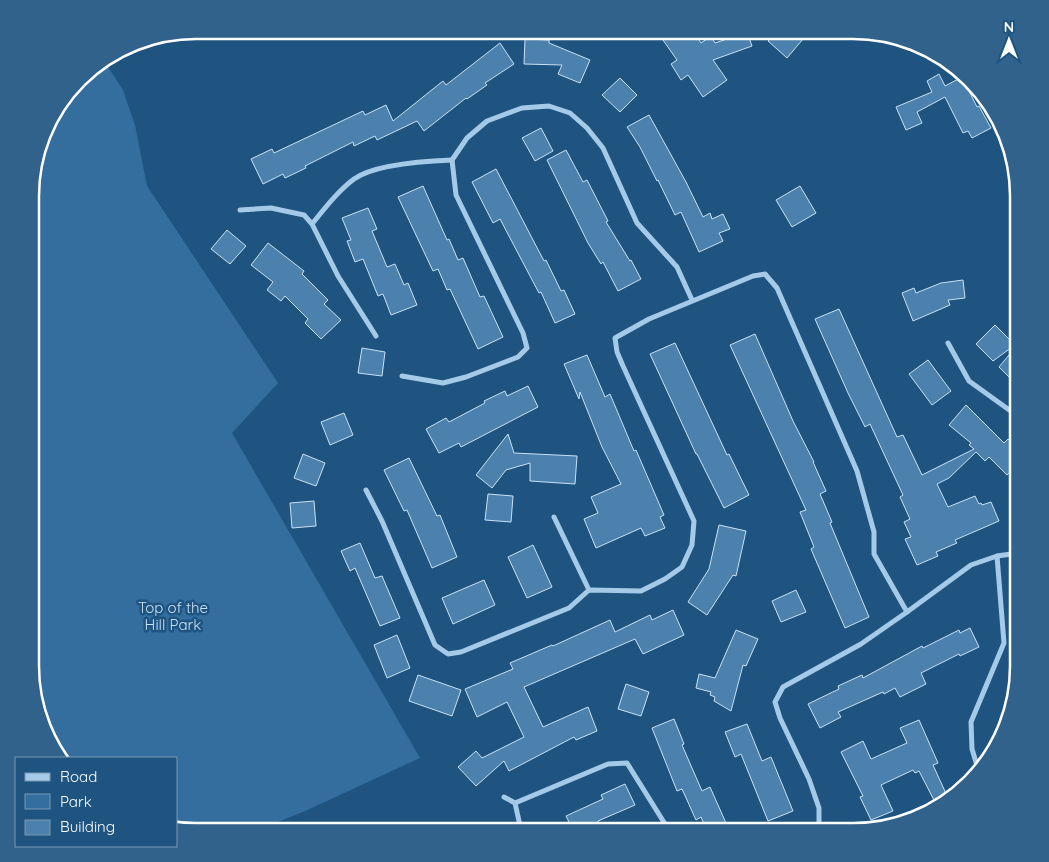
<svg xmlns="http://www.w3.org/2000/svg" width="1049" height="862" font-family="Quicksand,sans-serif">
  <rect width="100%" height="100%" fill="#1f5481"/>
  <path fill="#336e9f" d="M104,61L123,90L135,125L147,186L278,383L232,433L420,758L303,812L253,832H185L176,830V758H60L47,739L30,677L31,174L52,113L87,71Z"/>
  <g fill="#4b81ac" stroke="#c8e2f6">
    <path d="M656,30H692L701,43L711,36L715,43L747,32L752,46L713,60L727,80L703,97L688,75L681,80L671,64L677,60Z"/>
    <path d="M778,30H792L803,39L787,58L768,41Z"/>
    <path d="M525,39L549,40V43L590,60L580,83L558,74L562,65L524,64Z"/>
    <path d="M500,43L514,64L485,83L487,85L467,99L466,98L424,131L417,121L377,140L375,136L354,146L353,142L305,166L306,168L285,178L283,174L263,184L251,159L272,149L274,153L363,111L365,115L386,105L393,121L443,81L446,85Z"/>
    <path d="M939,74L945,86L962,77L977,107L979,106L991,128L972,138L968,131L963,133L945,97L917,112L922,123L906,130L896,107L932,92L927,81Z"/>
    <path d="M620,78L637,95L620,112L602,95Z"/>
    <path d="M649,115L686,182L703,217L710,213L712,219L723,214L730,229L719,233L723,241L699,252L681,212L675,215L658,180L657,181L640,147L627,127Z"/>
    <path d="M541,128L553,151L535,161L522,138Z"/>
    <path d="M566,150L583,182L587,180L608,221L606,222L630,261L631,260L641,279L618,291L603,262L601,264L588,243L547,160Z"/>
    <path d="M496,169L544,261L546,260L561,291L564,290L575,314L555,323L541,292L539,293L500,219L493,223L472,182Z"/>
    <path d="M423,186L447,240L449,239L458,260L463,258L480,297L484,296L503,337L478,349L450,289L447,290L438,269L433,271L398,197Z"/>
    <path d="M800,186L816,213L792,227L776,200Z"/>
    <path d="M368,208L377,229L372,231L387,267L395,264L404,285L408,283L417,305L391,315L383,294L378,296L363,259L355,262L347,241L351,240L342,218Z"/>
    <path d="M227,230L246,246L230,264L211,249Z"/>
    <path d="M268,243L304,271L302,274L328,300L324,304L341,320L321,339L305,323L308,319L285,296L281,301L267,290L273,282L251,265Z"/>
    <path d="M963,280L965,298L948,300L950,305L913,321L902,293L914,288L916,293L941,283Z"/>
    <path d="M839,309L897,437L903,435L922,475L974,449L969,445L971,443L949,425L966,405L1004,443L1008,439L1019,450V463L1007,475L989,457L985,461L976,452L949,478L937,484L948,507L975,496L979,504L981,503L982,505L991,502L999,521L955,540L957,543L936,552L938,556L917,565L905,539L911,537L904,522L910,519L900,497L903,495L870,424L865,427L848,393L815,319Z"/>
    <path d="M995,325L1015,345L993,361L976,344Z"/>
    <path d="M755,334L793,421L814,462H813L826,491L820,494L832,522L830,523L869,617L845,628L811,549L814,547L800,512L806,510L730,345Z"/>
    <path d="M675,343L727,455L729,454L749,495L724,508L697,454H696L650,354Z"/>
    <path d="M1019,343V370L1011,379L999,367Z"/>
    <path d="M362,348L385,352L382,376L358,373Z"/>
    <path d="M587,355L605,397L610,394L634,451L636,450L664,515L660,517L665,528L645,536L641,528L596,548L584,519L598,513L591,497L621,484L602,447L580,392L579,399L564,364Z"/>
    <path d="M928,360L951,391L932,405L909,374Z"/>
    <path d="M528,386L538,407L461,447L459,443L439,453L426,429L446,418L449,422L485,403L484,401L505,391L507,396Z"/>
    <path d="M344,413L353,435L330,445L321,422Z"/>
    <path d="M508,434L514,453L577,456L575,484L530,481V463L506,470L492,488L476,475Z"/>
    <path d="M303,454L325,463L316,486L294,478Z"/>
    <path d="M409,458L437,516L440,515L457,557L432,568L407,510L404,511L384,470Z"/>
    <path d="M488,494L513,496L511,522L485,520Z"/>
    <path d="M314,501L316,526L292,528L290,503Z"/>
    <path d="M719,525L746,531L736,576L733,575L707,615L688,602L709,569Z"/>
    <path d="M360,543L375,578L382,576L400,618L380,626L355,568L350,571L341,551Z"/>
    <path d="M533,545L552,587L527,598L508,557Z"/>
    <path d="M484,580L495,605L453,624L442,598Z"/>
    <path d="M796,590L806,612L781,622L772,601Z"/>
    <path d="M673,610L684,635L643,654L635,639L524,687L543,727L588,707L597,731L576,740L574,737L509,771L504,761L476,786L458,767L476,751L482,758L524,737L507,702L477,717L465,689L513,669L510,663L552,645L553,646L610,620L615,632L650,615L652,620Z"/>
    <path d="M970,628L979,647L960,656L959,654L921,673L926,684L900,697L895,688L884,694L883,692L838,712L841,717L820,728L808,704L839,689L838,686L862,675L863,678L922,646L923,648L959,630L960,633Z"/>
    <path d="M736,630L758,639L746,666L743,665L731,711L714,701L715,697L710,695L711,692L696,688L699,674L715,678Z"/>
    <path d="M397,635L410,668L387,678L374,645Z"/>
    <path d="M418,675L461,690L452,716L409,701Z"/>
    <path d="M626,684L649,692L641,716L618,709Z"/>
    <path d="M674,719L684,744L682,745L702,791L710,787L730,832H707L701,817L696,820L682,789L677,791L652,728Z"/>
    <path d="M919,720L938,763L933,765L948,798L937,806L919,771L915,773L913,770L881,785L893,811L871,820L860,797L863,796L841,752L863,741L871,759L907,743L900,728Z"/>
    <path d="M747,724L762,761L771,757L793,811L768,821L741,754L735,757L725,732Z"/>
    <path d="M625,784L635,805L598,821L600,826L589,832H574L566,816L603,799L601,795Z"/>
  </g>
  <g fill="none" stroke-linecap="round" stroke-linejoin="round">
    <g stroke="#a4cae8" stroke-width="5">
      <path d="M240,210L271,208L304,215L312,224L338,276L376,336"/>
      <path d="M312,224C325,208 338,191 354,179C375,164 427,161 452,160"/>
      <path d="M948,343L969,381L1019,417"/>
      <path d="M402,376L443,383L466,377L518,357L527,348L523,333L456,195L452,160L467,138L487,121L522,108L549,106L570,113L587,128L603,148L637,223L677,267L692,300"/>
      <path d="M366,490L382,521L435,645L448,654L461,652L569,608L589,590L641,591L665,579L682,567L692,545L694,521L623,366L617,352L615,338L649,319L753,276L765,274L777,288L857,471L874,532V554L907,612"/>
      <path d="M554,517L589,590"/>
      <path d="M979,772L972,749L971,722L1004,643L997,556"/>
      <path d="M504,797L515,803L521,830"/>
      <path d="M515,803L608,764L627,763L670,832"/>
      <path d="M819,832V808L809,779L780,718L775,702L783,687L861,644L907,612L971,565L997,556L1019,553"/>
    </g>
  </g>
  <g text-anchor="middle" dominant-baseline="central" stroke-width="5" stroke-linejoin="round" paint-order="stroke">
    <g font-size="15" fill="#c8e2f6" stroke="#1f5481">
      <text x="173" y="607">Top of the<tspan x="173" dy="17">Hill Park</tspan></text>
    </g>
  </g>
  <path d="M0 0H1049V862H0ZM196 39H853A157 157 0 0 1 1010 196V666A157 157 0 0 1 853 823H196A157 157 0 0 1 39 666V196A157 157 0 0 1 196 39Z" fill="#31628b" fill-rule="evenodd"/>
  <path fill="none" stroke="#fff" stroke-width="2.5" d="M196 39H853A157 157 0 0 1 1010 196V666A157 157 0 0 1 853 823H196A157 157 0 0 1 39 666V196A157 157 0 0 1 196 39Z"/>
  <rect x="15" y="757" width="162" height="90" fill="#1f5481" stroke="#7998b3"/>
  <rect x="25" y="773" width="25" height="8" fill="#a4cae8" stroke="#7998b3"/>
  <text x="60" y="782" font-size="15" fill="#ffffff">Road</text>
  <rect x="25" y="794" width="25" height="15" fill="#336e9f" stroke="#7998b3"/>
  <text x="60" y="807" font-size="15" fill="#ffffff">Park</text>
  <rect x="25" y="820" width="25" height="15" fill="#4b81ac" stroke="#7998b3"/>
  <text x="60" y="832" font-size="15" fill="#ffffff">Building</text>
  <g transform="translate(1009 40)" stroke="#1f5481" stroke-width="4" paint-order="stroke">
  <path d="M0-4L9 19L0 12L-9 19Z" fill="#ffffff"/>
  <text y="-8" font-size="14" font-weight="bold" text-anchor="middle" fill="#ffffff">N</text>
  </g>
</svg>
